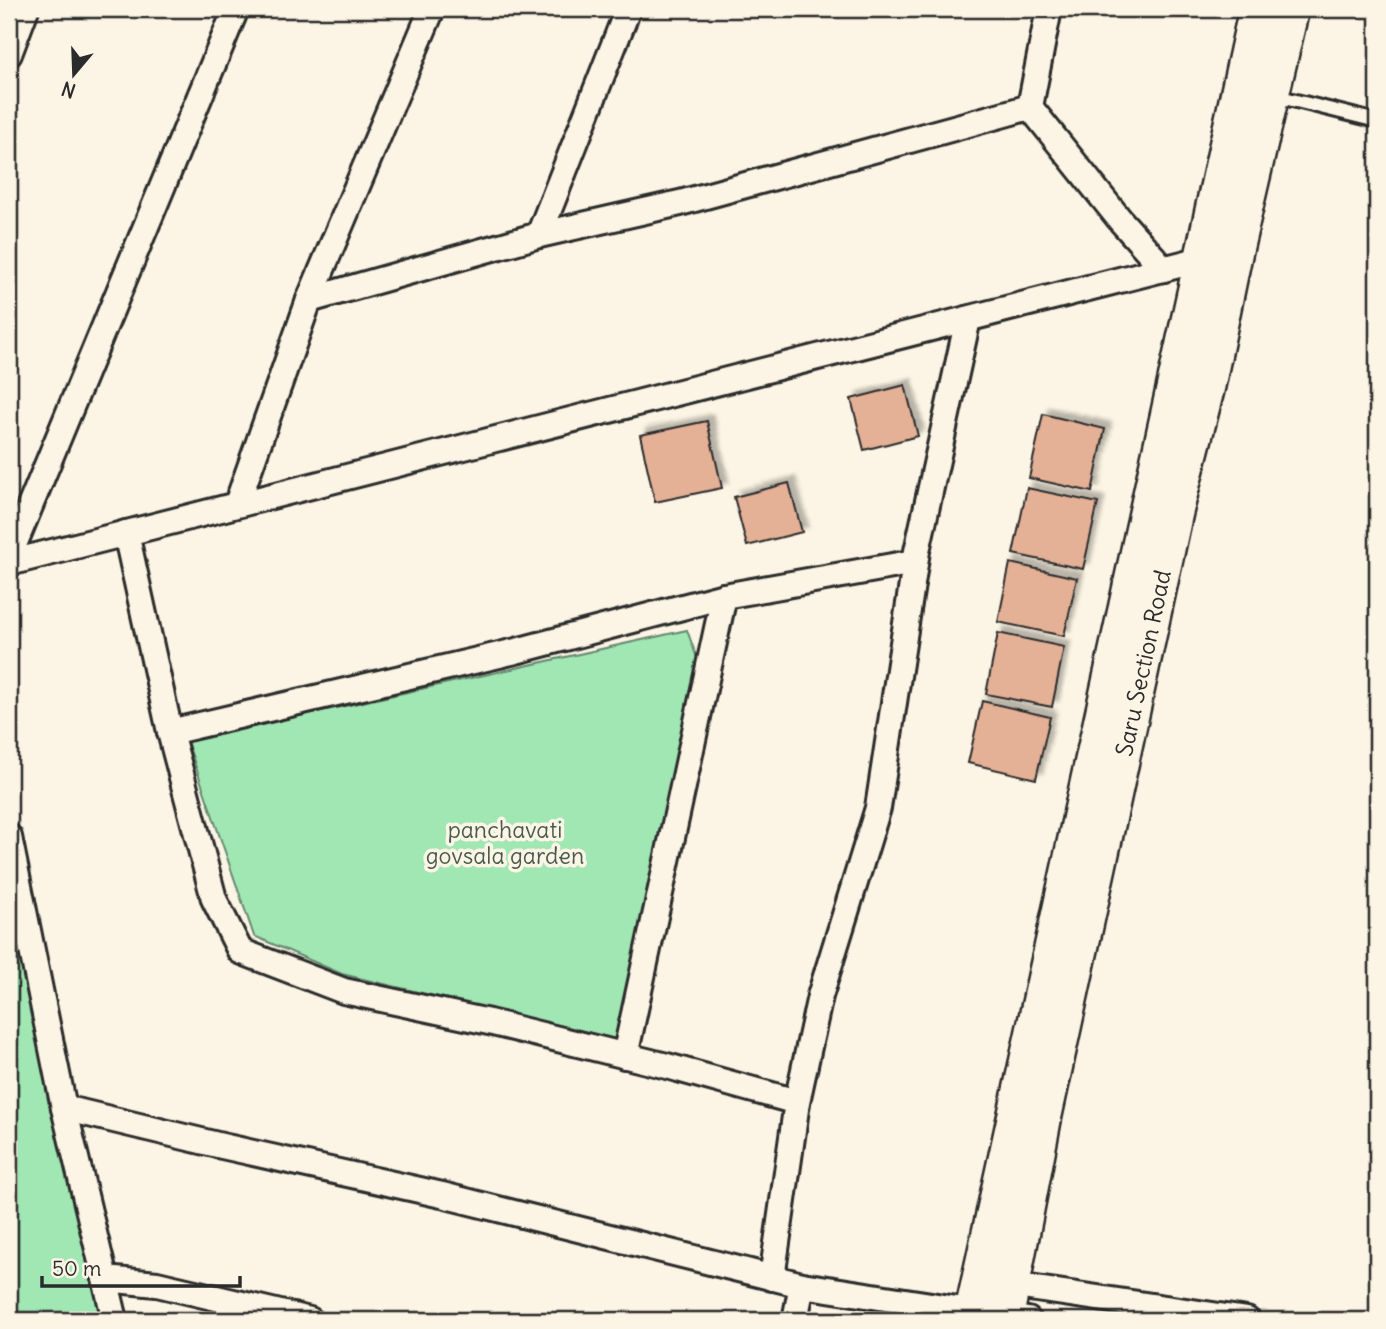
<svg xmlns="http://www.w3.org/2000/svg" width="1386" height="1329" font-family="Delius,sans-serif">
  <defs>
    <filter id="shadow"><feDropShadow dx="6" dy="-6" stdDeviation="2" flood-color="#0004"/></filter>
  </defs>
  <rect width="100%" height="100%" fill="#fcf5e5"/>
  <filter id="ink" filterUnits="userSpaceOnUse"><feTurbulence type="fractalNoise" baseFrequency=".0143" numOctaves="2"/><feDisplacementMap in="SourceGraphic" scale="14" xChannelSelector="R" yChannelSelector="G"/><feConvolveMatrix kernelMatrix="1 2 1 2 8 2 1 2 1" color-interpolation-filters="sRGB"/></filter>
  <g filter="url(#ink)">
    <g fill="#a1e7b4" stroke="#668970" stroke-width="2">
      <path d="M687,630L703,675L697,787L616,1039L342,974L254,936L187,741Z"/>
      <path d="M9,879L114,1320H9Z"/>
    </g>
    <g fill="#e4b096" stroke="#2b2b2b" stroke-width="2" filter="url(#shadow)">
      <path d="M905,385L918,436L864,450L851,399Z"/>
      <path d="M1043,414L1105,429L1092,492L1029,478Z"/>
      <path d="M707,421L722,488L655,502L640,435Z"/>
      <path d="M789,483L802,532L747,546L734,497Z"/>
      <path d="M1027,488L1098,503L1083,569L1013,554Z"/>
      <path d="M1010,563L1077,578L1064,636L998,622Z"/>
      <path d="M998,633L1064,647L1052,707L986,694Z"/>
      <path d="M982,701L1050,717L1036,779L968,763Z"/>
    </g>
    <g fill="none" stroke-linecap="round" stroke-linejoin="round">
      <defs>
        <path id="lane" d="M1272,95L1377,121"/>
        <g id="street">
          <path d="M9,54L26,9"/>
          <path d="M1030,107L1121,221L1164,269"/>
          <path d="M539,235L628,9"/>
          <path d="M309,300L539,235L680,203L1030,107L1049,9"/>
          <path d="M237,504L309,300L432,9"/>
          <path d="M126,533L170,732L214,899L240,951L344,991L489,1022L667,1066L797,1102"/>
          <path d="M9,557L236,9"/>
          <path d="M9,563L1214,256"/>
          <path d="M170,732L516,651L724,596L915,562"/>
          <path d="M9,837L64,1108L115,1320"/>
          <path d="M625,1056L724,596"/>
          <path d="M64,1108L222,1146L442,1195L802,1285L1028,1320"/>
          <path d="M772,1278L797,1102L820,996L878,808L917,551L968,319"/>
          <path d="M105,1279L157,1284L310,1320"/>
          <path d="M996,1283L1247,1320"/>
          <path d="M795,1320L802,1285"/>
        </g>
        <g id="secondary">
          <path d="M971,1320L1257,9"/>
          <path d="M1005,1320L1044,1115L1175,512L1207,386L1235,250L1291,9"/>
        </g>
      </defs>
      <use href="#lane" stroke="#2b2b2b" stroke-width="18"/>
      <use href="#street" stroke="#2b2b2b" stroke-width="30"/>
      <use href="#secondary" stroke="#2b2b2b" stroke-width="40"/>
      <use href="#lane" stroke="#fcf5e5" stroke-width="12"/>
      <use href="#street" stroke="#fcf5e5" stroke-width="24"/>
      <use href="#secondary" stroke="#fcf5e5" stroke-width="35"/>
    </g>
  </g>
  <g text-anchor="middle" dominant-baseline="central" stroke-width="7" stroke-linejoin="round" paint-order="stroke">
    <g font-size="23" fill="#2b2b2b" stroke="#fcf5e5">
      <text transform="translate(1143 663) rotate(-78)">Saru Section Road</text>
    </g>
    <g font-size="23" fill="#485a4d" stroke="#fcf5e5">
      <text x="505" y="829">panchavati<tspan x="505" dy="26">govsala garden</tspan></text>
    </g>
  </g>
  <rect width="1386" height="1329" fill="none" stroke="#fcf5e5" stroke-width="35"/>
  <rect x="18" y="18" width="1351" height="1294" fill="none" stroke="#2b2b2b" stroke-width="2.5" filter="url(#ink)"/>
  <g transform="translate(74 74) rotate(199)" stroke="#fcf5e5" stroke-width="5" paint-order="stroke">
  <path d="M0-5L12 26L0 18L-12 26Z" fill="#2b2b2b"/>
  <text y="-10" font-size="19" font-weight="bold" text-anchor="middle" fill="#2b2b2b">N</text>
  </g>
  <path d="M42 1276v10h198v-10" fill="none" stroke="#2b2b2b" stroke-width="3.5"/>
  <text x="52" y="1276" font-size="21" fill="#2b2b2b" stroke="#fcf5e5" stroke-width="5" paint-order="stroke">50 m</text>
</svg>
